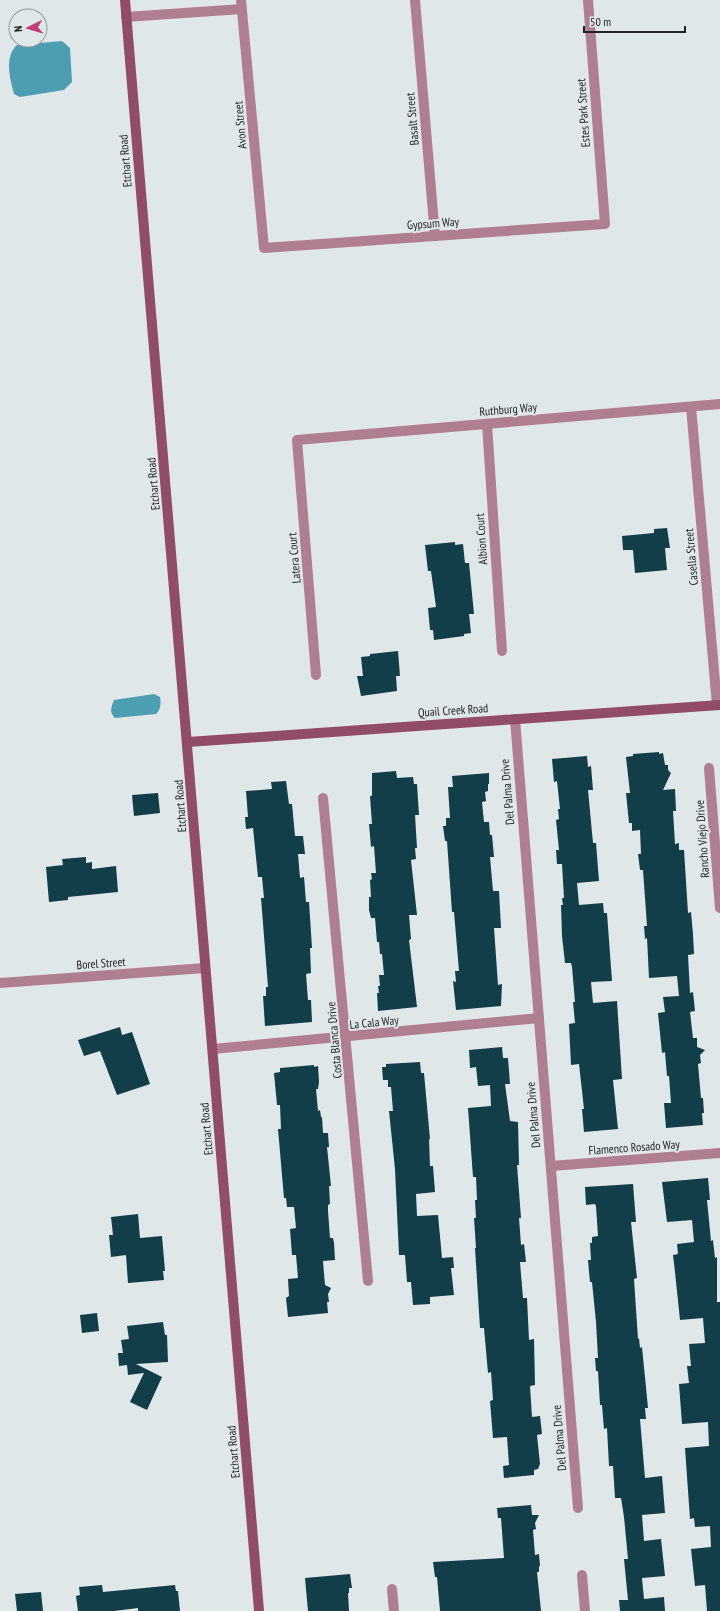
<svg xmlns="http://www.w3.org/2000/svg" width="720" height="1611" font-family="'PT Sans Narrow',sans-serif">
  <rect width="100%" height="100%" fill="#e0e7e9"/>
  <g fill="#4d9eb3">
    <path d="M62,41L70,48L72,82L64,90L20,97L14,94C10,78 4,57 17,45Z"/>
    <path d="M154,694L160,697C161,704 161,709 156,714L115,718C109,712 111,708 114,700Z"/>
  </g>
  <g fill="#113e49">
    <path d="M667,528L670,548H665L667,570L635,573L633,550H623L622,536L654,533V529Z"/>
    <path d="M455,542V545L463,544L465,563H469L474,614H469L471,633L464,634V636L434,640L433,630H430L428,608L436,607L431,571H428L425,545Z"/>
    <path d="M398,651L400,676H396L397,691L361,696L357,676H363L361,657L370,656V654Z"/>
    <path d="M659,752V754L663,753L665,765H668V770L671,773L663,790L675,789L676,811H673L675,844L679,843V850H684L688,913L691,912L693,934L694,954L688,955L690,993L693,992L695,1011L690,1012L693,1038H697V1047L705,1050L700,1055L701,1063L698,1064L701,1098H703L704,1113H702L703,1125L666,1128L664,1103H671L669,1076H667L665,1052L662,1053L658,1013L665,1012L663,997L679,996L677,976L649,978L647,938L645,939L644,926H647L643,870H640L638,854H641L640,830L632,831V823H629L626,793H630L626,757L633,756V754Z"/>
    <path d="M587,756L588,767L591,766L593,790H588L593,843H596L599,881L577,883L579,905L603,903L604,913H607L612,981L591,982L593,1003L617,1001L622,1079L613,1080L618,1129L584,1132L582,1109H584L579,1064L571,1065L569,1024L575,1023L573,1002H575L572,967L571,963H565L562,936L561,905H563L562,898H564L562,864H557L556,850H559L556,820L559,819L558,809H560L557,781L554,782L552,759Z"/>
    <path d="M396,771L397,778L413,777L414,784H417L419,815H415L417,848H415L416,859L411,860L417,915H409L411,939L409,940L417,1007L378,1011L377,993H379L378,986H380L379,975H384L382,954H380L379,942H377L375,918H371L369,910V897H371L370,880L372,879L371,873H376L374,846L371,847L369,824H372L370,796H372V773Z"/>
    <path d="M489,773V784H488V791L485,792L486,801L482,802L484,822H489L490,835H492L494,857H490L493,891H499L501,928H494L498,985L502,984L501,1006L456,1010L453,981L456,982L455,971H459L454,912H452L447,841H445L443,826H446V818H450L448,787H453L452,776Z"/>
    <path d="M286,781L289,804H292L295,836H303L305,854H298L300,878L304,877L306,902H309L312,948H310L311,973L306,974L308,1000H311L312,1022L265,1026L263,996H266V987H268L261,898H264L262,877H258L253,828L246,829L245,817H248L246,791L272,789L271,782Z"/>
    <path d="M158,793L160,813L134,816L132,795Z"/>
    <path d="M86,857V863L92,862V869L116,866L118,892L68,897V900L49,902L46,867L63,865L62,859Z"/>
    <path d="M120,1027L122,1035L132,1032L150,1084L117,1095L100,1051L84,1056L78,1040Z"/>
    <path d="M502,1047L503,1058H508L510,1084H505L510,1121L518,1122L519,1165H517L521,1218H519L521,1245L524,1244L526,1262H520L523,1298H527L529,1340L534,1339L535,1385L530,1386L532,1417L540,1416L542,1434L537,1435L540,1464L538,1469L534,1470V1475L504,1478L503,1466L509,1465L507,1437L493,1438L490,1401L493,1400L491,1372L488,1373L484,1328H480L475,1248H476L474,1218H476L475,1200H477L476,1177H473L468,1108L491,1106L490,1085L478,1086L476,1067L470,1068L469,1050Z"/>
    <path d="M420,1062L421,1073H424L430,1139H429L430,1166H433L435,1192L416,1194L417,1216L438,1215L442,1258L453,1257L454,1268H451L454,1295L430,1297V1304L413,1305L411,1282H407L405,1255H399L395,1169L389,1111H393L391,1087H388V1080H383L382,1067H386V1064Z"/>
    <path d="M314,1065V1067L318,1066L319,1082L318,1089H316L318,1111L320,1110L321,1117H322L323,1133H328L329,1147H327L331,1186H329L330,1204L328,1205V1211L330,1238H333L334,1243L335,1260L323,1261L325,1285L331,1288L328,1294L329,1302H327L328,1313L288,1317L286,1298L289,1296L288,1279L298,1278L296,1255H292L290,1229L296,1228L294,1207H287L286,1198H284L278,1129H281L280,1105H277L274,1073L280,1072V1068Z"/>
    <path d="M708,1178L710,1200H707L711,1241L713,1240L715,1258L717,1257V1302H720V1611H707L705,1585L695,1586L691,1549L711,1547L710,1526L695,1527L694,1518L690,1519L685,1448L709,1446L708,1422L682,1424L679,1384L689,1383L687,1366H691L689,1344L705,1343L703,1318L680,1320L675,1272L673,1255L678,1254L677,1244L694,1242L692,1220L667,1222L662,1182Z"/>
    <path d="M633,1184L636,1222H631L637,1278L634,1279L638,1339L639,1338L640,1348L642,1347L648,1408H645L646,1419H640L645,1478L662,1476L665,1513L642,1515L644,1541L661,1539L665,1576L642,1578L644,1599L664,1597L665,1611H620L619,1600H628L624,1559H628L624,1517L621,1498H615L613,1466H609L607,1428L604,1429L602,1405H600L598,1371H596L595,1358H598L596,1322L592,1282H590L589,1272L588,1260H591L590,1243H592V1237L598,1236L596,1206L595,1204L586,1205L585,1187Z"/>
    <path d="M138,1214L140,1238L162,1236L165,1271H163L164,1280L128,1283L126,1255L111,1257L109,1235H113L111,1217Z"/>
    <path d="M97,1313L99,1331L82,1333L80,1315Z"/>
    <path d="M163,1322L165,1335H167L168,1362L136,1364L162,1377L147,1410L130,1402L144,1373L128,1375L127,1365L119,1366L118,1353H123L121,1340L129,1339L127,1326Z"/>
    <path d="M531,1505L532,1515H539L535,1523L536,1529L533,1530L535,1555L539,1554L540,1566H539V1572H537L541,1611H440L437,1577H435L433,1562L504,1558L501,1518H498L497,1508Z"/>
    <path d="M350,1574L352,1588H349V1593H348L349,1611H308L305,1578Z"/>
    <path d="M102,1585L103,1592L175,1585L176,1591H178L180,1611H138V1608L114,1611H78L76,1596L80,1595L79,1587Z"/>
    <path d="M41,1592L43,1611H17L15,1594Z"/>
  </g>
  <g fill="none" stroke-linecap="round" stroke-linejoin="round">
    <g stroke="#af7e90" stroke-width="10">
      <path d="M241,0L264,248L605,224L588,0"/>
      <path d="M415,0L435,236"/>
      <path d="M126,17L242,9"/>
      <path d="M691,407L717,705"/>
      <path d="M487,424L502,651"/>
      <path d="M316,675L297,440L720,404"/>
      <path d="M515,719L578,1508"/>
      <path d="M709,768L720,908"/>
      <path d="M323,798L368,1281"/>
      <path d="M0,983L205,968"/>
      <path d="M213,1049L539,1018"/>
      <path d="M551,1166L720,1153"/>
      <path d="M582,1575L585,1611"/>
      <path d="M392,1589L394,1611"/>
    </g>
    <g stroke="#914c68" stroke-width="10">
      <path d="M125,0C171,537 215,1074 259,1611"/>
      <path d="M188,742L720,705"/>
    </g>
  </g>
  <g text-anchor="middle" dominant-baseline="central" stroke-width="4" stroke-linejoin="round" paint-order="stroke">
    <g font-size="12" fill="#202324" stroke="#e0e7e9">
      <text transform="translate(583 113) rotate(-94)">Estes Park Street</text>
      <text transform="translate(412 119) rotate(-95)">Basalt Street</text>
      <text transform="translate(240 125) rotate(-95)">Avon Street</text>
      <text transform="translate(125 161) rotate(-95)">Etchart Road</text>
      <text transform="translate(433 223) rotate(-4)">Gypsum Way</text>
      <text transform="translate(508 409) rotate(-5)">Ruthburg Way</text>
      <text transform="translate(153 484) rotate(-95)">Etchart Road</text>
      <text transform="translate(481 539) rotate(-94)">Albion Court</text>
      <text transform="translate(691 557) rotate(-95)">Casella Street</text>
      <text transform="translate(294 558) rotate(-95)">Latera Court</text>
      <text transform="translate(453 710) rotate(-4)">Quail Creek Road</text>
      <text transform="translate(507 792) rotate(-95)">Del Palma Drive</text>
      <text transform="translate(180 806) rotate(-94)">Etchart Road</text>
      <text transform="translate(702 839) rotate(-94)">Rancho Viejo Drive</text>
      <text transform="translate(101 963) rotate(-4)">Borel Street</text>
      <text transform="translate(374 1022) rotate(-6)">La Cala Way</text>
      <text transform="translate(334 1040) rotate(-95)">Costa Blanca Drive</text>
      <text transform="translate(533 1115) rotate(-95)">Del Palma Drive</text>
      <text transform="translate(206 1129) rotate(-95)">Etchart Road</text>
      <text transform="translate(634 1147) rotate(-4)">Flamenco Rosado Way</text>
      <text transform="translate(559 1438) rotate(-95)">Del Palma Drive</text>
      <text transform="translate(233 1452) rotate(-95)">Etchart Road</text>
    </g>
  </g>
  <g transform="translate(28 28) rotate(265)"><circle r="19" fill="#e0e7e9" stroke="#93999a"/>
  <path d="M0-3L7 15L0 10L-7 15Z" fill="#c13a7a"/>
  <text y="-6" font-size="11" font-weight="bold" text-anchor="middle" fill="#202324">N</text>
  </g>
  <path d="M584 26v6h101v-6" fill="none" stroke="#202324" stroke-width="2"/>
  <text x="590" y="26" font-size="12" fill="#202324" stroke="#e0e7e9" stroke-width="3" paint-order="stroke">50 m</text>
</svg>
